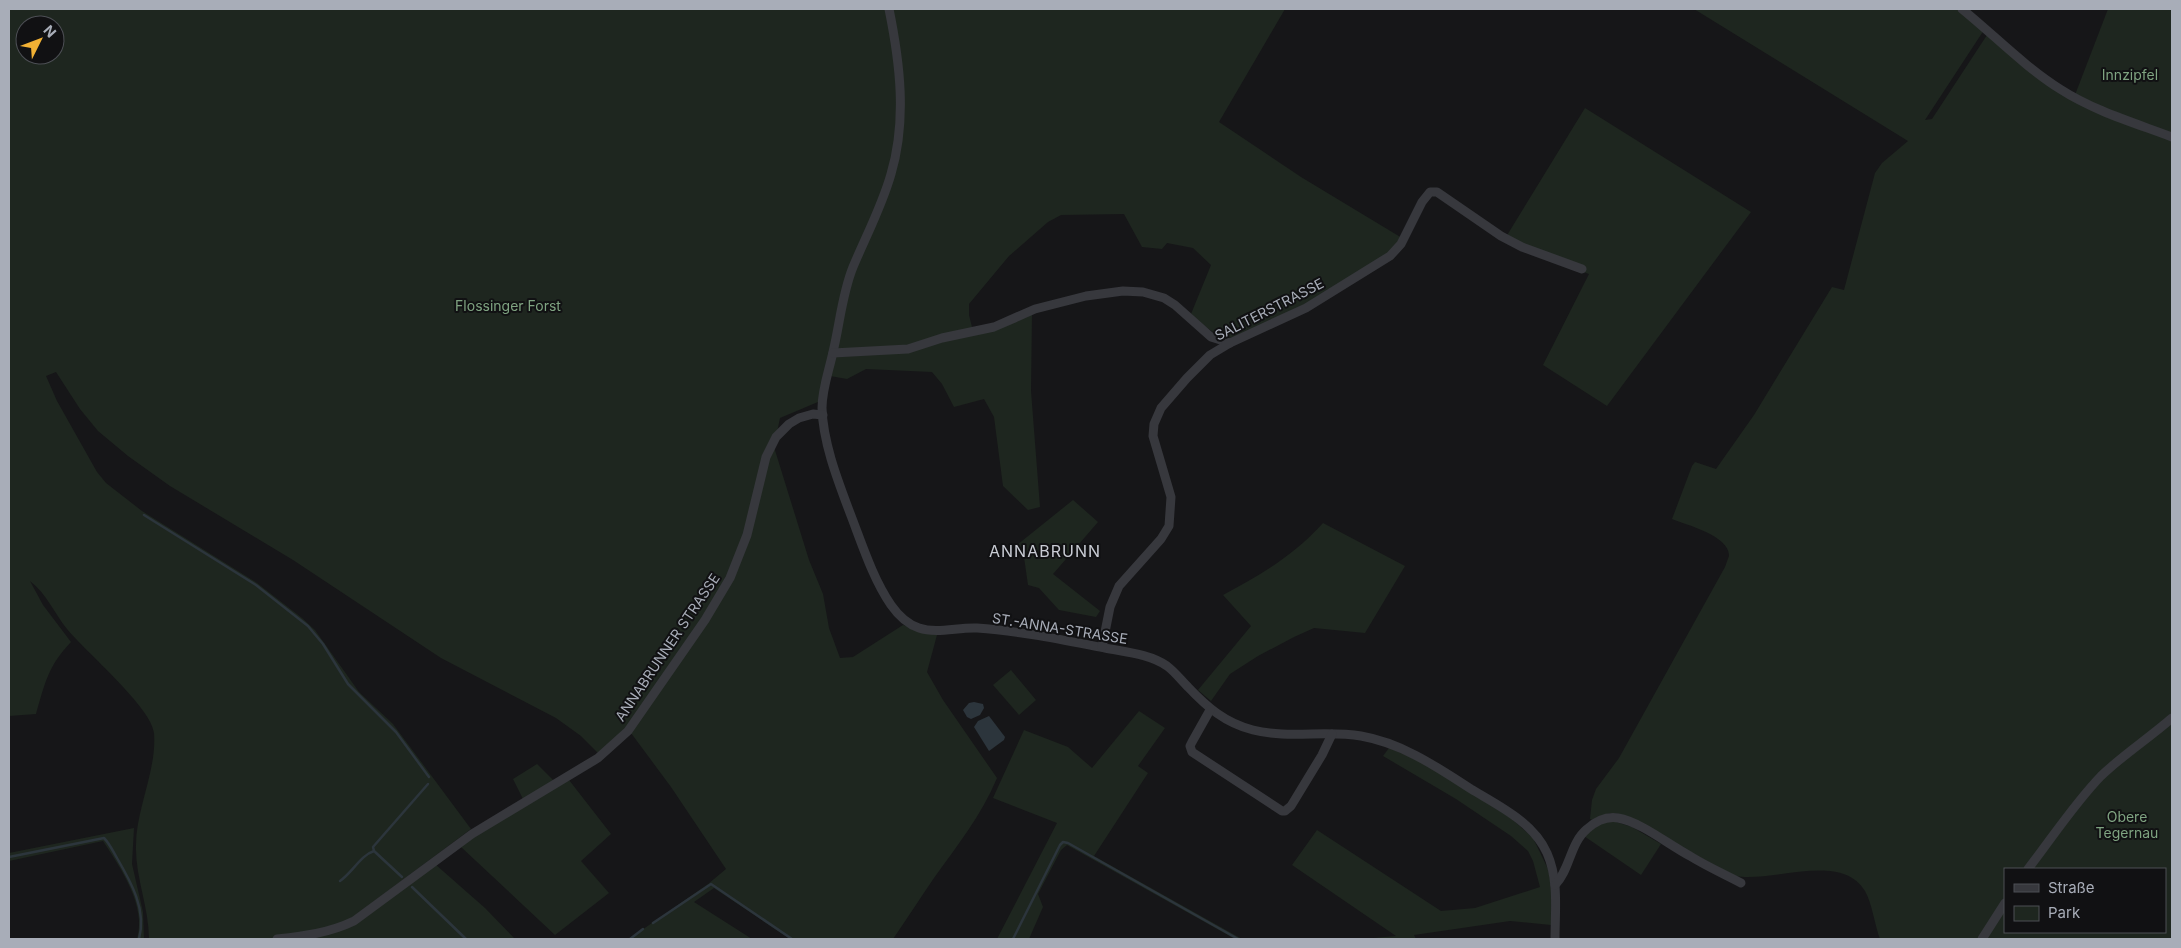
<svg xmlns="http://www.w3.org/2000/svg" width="2181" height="948" font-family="Inter,sans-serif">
  <rect width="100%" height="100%" fill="#161618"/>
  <g fill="#1e261f" fill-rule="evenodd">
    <path d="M9,9H1285L1219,122L1301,177L1402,238L1393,251L1298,310L1232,338C1215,337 1204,325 1191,314L1211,265L1193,248L1167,243L1162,249L1142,247L1124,214L1061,215L1048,222L1009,256L969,304V315L974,335L1032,313L1031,391L1040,507L1028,510L1003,486L994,417L984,399L954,407L942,384L932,372L866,369L847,379L830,376L825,399L780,418L774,447L809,560L823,594L829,628L840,658L853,657L903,625L937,635L927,672L943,700L997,778C981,816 957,846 934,878C920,898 907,919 893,939H790L714,888L694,902L752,939H629L708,884L726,869L671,787L631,733L598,753L581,736L556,718L441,658L293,560L170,486L128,456L98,431L80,409L56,372L46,376L57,401L97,472L106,483L142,511L257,583L302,618L315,630L359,692L393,724L471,829L357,914L435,864L485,908L515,939H149C149,907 135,877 136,845C136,809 157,770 154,733C152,708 86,652 67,629C54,613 47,594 30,581L43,605L71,642C48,666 45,683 36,714L9,716ZM25,25H55V55H25Z"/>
    <path d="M1694,9H1959L1984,30L1925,120L1932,119L1987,35L2039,78L2172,140V713L2118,757L2024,869H2005V897L1979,939H1880C1875,926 1872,903 1865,891C1841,851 1774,883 1735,876L1620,814L1610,813L1593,820L1590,819L1592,800L1596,789L1619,758L1725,567C1726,564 1728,559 1729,556C1730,536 1687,525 1672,519L1692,466L1695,462L1716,469L1754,415L1832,287L1844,290L1875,173L1882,163L1908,141Z"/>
    <path d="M2108,9H2172V135L2111,112L2075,95Z"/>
    <path d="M1585,108L1751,212L1607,406L1543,365L1589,274L1541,256L1506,237Z"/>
    <path d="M1073,500L1098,522L1053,574L1100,611L1096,617L1059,610L1039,588L1028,585L1024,557L1017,545Z"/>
    <path d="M1323,523L1405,566L1365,633L1314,628L1294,637L1258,656L1230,674L1211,701L1198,690L1251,626L1223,595C1263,573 1292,557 1323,523Z"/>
    <path d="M1011,670L1036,700L1019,715L993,685Z"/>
    <path d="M1139,711L1165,728L1138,766L1148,773L1094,856L1242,939H1235L1067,845L1061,850L1038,894L1043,907L1029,939H997L1057,823L993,798L1024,730L1068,747L1092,768Z"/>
    <path d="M2172,722V939H1986L2005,909V932H2165V869H2033L2076,811L2102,780Z"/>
    <path d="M1389,748L1429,765L1512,819L1533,838L1548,869L1551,883V925L1510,921L1414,935L1416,939H1362L1396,936L1292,865L1317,830L1441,911L1475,908L1540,887L1533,861L1528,851L1511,836L1456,799L1383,756Z"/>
    <path d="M537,764L554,781L569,780L611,834L581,861L609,893L555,935L461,847L523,799L513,779Z"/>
    <path d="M1613,821L1632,827L1661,844L1641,875L1584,836L1602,823Z"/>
    <path d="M134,828L132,864L143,912L144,939H137C147,906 120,867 103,841L9,861V853Z"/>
  </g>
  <g fill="#2c353c">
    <path d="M974,702L983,704L984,708L980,715L971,719L967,717L963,710L969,703Z"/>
    <path d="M989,716L1005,737L1004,740L989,751L974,727L978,721Z"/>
  </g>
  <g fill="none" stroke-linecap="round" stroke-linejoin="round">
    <g stroke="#2c353c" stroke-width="2.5">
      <path d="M144,515L256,585L308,626L323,644L348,684L396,732L429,777"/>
      <path d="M9,857L104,838C109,843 113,851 117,858C131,882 147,910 139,939"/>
      <path d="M402,877L374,851L373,847L428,784"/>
      <path d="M340,881C352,873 361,855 374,851"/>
      <path d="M412,887L466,939"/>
      <path d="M653,923L711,884L792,939"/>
      <path d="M630,939L643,929"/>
      <path d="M1013,939L1060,845L1063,842L1068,843L1238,939"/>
    </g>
    <g stroke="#37383d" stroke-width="9">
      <path d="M889,9C900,63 907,120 891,174C882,206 866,236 853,267C842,294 840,323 833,352C829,371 822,389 822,408C823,443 838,481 850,513C862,544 873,579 891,605C898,615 907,624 919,628C937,634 958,627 977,628C1020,631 1063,640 1105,648C1125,652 1150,654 1167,666C1175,672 1181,680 1188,687C1207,707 1225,723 1253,730C1288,739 1325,730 1361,736C1402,743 1437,767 1471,789C1499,806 1533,822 1547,853C1559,880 1555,911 1555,939"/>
      <path d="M1962,9C1994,35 2025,67 2060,89C2094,111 2135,123 2172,137"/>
      <path d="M833,353L908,349L942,338L994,327L1035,309L1086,296L1123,291L1143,292L1164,298L1175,305L1211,337L1230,343"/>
      <path d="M1102,647L1110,607L1119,586L1161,539L1169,526L1171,497L1153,436L1154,424L1161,408L1187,378L1210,355L1230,343L1306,308L1390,256L1401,244L1422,202L1430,192H1437L1501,236L1522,247L1582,269"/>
      <path d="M1210,710L1192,742L1190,746L1192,752L1282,811H1285L1291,806L1322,755L1332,734"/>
      <path d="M2028,869C2052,838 2074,804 2101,776C2123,755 2149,738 2172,718"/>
      <path d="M1555,885C1570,870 1570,843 1587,829C1596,821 1606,816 1618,818C1641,822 1669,845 1690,856C1706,866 1724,874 1741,883"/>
      <path d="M277,939C304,936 329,933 354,921L472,834L598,758L628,731L705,620L730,578L747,535L766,457L776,437L789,424L799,418L813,414L823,415"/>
      <path d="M1982,939L2005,903"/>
    </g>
  </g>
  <g text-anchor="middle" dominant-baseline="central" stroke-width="4" stroke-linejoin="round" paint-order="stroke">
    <g font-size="14" fill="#7fa381" stroke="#111113">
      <text x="2130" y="74">Innzipfel</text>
      <text x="508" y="305">Flossinger Forst</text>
      <text x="2127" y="816">Obere<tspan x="2127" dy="16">Tegernau</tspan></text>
    </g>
    <g font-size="14" fill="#a8adb8" stroke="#111113">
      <text transform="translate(1269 309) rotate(-27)">SALITERSTRASSE</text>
      <text transform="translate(1060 628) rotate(9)">ST.-ANNA-STRASSE</text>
      <text transform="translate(667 647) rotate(-56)">ANNABRUNNER STRASSE</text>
    </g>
    <g font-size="16" letter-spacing="1" fill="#c9ccd4" stroke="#111113">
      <text x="1045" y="551">ANNABRUNN</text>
    </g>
  </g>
  <rect width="2181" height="948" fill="none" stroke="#a8adb8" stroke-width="20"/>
  <rect x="2004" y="868" width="162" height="65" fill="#111113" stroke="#4d4f55"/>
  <rect x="2014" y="884" width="25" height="8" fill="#37383d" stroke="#4d4f55"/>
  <text x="2048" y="893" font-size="15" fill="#a8adb8">Straße</text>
  <rect x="2014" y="906" width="25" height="15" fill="#1e261f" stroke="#4d4f55"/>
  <text x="2048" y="918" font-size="15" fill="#a8adb8">Park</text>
  <g transform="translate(40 40) rotate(48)"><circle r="24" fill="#111113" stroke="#4d4f55"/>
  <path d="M0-4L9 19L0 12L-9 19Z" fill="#f2b134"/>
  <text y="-8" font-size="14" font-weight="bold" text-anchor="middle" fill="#a8adb8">N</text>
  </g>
</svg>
